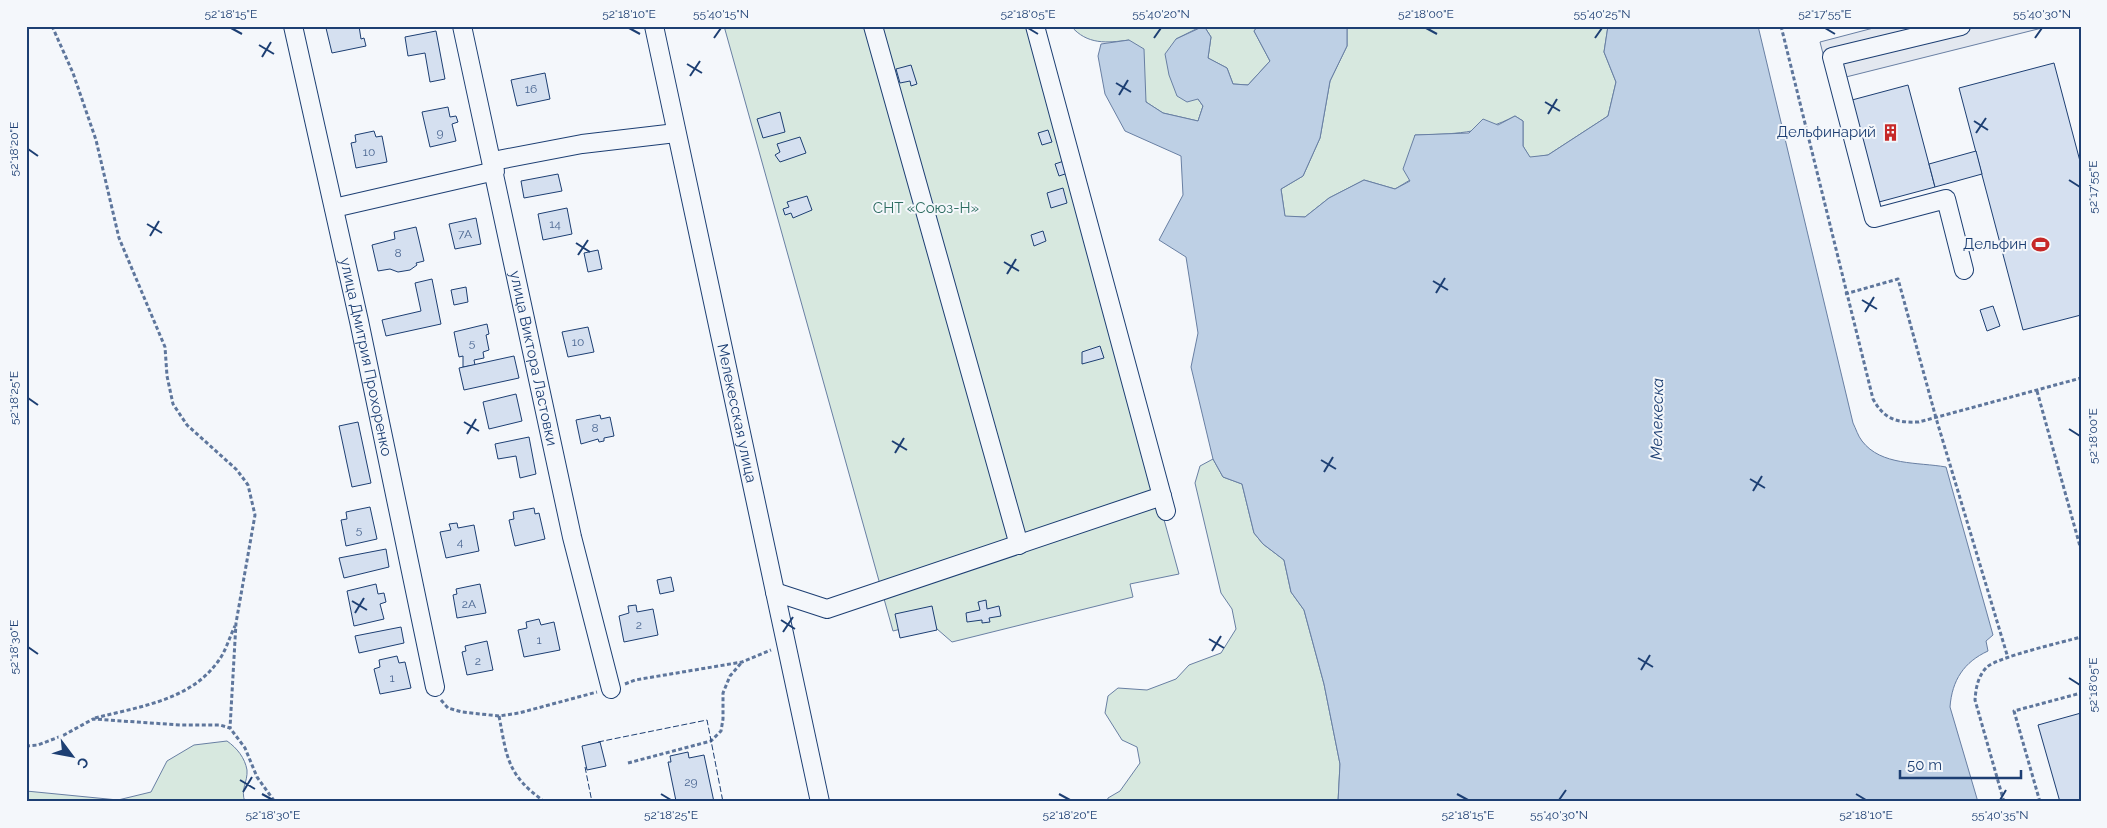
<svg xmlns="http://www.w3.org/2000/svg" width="2107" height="828" font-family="Raleway,sans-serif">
  <rect width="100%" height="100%" fill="#f4f7fb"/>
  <g fill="#d7e8df" stroke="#687fa3">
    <path d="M724,26H1028L1179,574L1130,584L1133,597L952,642L929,622L893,631Z"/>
    <path d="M1071,26H1202L1176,39L1198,99L1203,106L1198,121L1163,113L1146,102L1129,40C1107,43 1087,45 1071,26Z"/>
    <path d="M1204,26H1258L1254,31L1270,61L1248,85L1233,84L1227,68L1208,58L1211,37Z"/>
    <path d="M1347,26H1608L1604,52L1616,82L1608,116L1548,155L1530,158L1523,146V121L1515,116C1481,134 1453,134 1415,135L1410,180L1395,189L1364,180L1329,198L1305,217H1285L1281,189L1303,176L1320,138L1330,81L1347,46Z"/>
    <path d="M1213,459L1223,477L1242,484L1254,533L1263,544L1284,560L1291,592L1304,610L1324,684L1340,764L1338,802H1107L1108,798L1120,791L1140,763L1137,747L1122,740L1105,713L1108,696L1118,688L1147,690L1176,679L1189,665L1221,653L1236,629L1232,609L1221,593L1195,483L1200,466Z"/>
    <path d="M227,741C237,748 245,758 247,770C248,782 240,789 245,802H26V791L118,800L151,792L167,761L194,745Z"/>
  </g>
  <path fill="#e3e8f0" stroke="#687fa3" d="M1881,26H2042V28L1830,81L1820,42Z"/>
  <path fill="#bed0e5" stroke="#687fa3" d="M1204,26L1211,37L1208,58L1227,68L1233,84L1248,85L1270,61L1254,31L1258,26H1347V46L1330,81L1320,138L1303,176L1281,189L1285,216L1305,217L1329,198L1364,180L1395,189L1410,181L1403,169L1415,135L1469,133L1483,119L1498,125L1515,116L1523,121V146L1530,157L1548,155L1608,116L1616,82L1604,52L1608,26H1758L1853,423C1856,429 1858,436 1862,441C1881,466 1918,462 1946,467L1993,635L1986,641L1988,651C1964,662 1952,680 1950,707L1978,802H1338L1340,764L1324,684L1304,610L1291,592L1284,560L1263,544L1254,533L1242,484L1223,477L1213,459L1191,367L1198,333L1186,257L1159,240L1183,195L1181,156L1125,131L1105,94L1098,56L1101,44L1129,40L1144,49L1146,102L1163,113L1198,121L1203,106L1198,99L1187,102L1177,96L1169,75L1165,54L1176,39Z"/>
  <g fill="#d5e0f0" stroke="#1d3f73">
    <path d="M332,26H359L361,39L364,38L366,46L332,53L326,28Z"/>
    <path d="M436,31L445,79L430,82L425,53L408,56L405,37Z"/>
    <path d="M2054,63L2081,165V315L2023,330L1959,88Z"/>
    <path d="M911,65L917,84L911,86L910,81L900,83L896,69Z"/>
    <path d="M545,73L550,99L517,106L511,80Z"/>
    <path d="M1908,85L1935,187L1879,202L1852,100Z"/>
    <path d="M448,107L450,117L456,116L458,122L452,124L456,141L430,147L422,112Z"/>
    <path d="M780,112L785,132L763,138L757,119Z"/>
    <path d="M1048,130L1052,142L1042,145L1038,133Z"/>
    <path d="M374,131L376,137L382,136L387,162L356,168L351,143L356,142L355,135Z"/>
    <path d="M800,137L806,153L780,162L775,155L780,152L777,144Z"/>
    <path d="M1976,151L1982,174L1935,187L1929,164Z"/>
    <path d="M1067,160L1071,172L1059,176L1055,164Z"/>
    <path d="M558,174L562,191L524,198L521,181Z"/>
    <path d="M1063,188L1067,203L1051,208L1047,193Z"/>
    <path d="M807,196L812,210L793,218L791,213L785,215L783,209L789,207L787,202Z"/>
    <path d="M567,208L572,234L543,240L538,214Z"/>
    <path d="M476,218L481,244L455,249L449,224Z"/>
    <path d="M416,227L424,261L416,263L417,265L410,270L398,272L390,269L378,271L372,245L395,239L394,232Z"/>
    <path d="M1043,231L1046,241L1034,246L1031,235Z"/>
    <path d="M598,250L602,269L588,272L584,253Z"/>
    <path d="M432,279L441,324L386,336L382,320L421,311L415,283Z"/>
    <path d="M466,287L468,302L454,305L451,290Z"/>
    <path d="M1993,306L2000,326L1987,331L1980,310Z"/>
    <path d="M487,324L489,334L486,335L489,350L483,352L484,358L474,360L475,365L463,367V356L459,357L454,332Z"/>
    <path d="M588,327L594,352L568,357L562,332Z"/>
    <path d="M1100,346L1104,358L1082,364V352Z"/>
    <path d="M514,356L519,378L464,390L459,368Z"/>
    <path d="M516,394L522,421L489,429L483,402Z"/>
    <path d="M600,415L601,419L610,417L614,436L604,438V441L599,442L598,439L581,444L576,420Z"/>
    <path d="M358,422L371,483L352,487L339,426Z"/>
    <path d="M529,437L536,474L520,478L516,456L498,459L495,444Z"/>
    <path d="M370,507L377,539L346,546L341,520L347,519L346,512Z"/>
    <path d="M534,508L535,514L539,513L545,539L515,546L509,520L514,519L513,512Z"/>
    <path d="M457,523L458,528L474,525L479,551L446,558L440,532L451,530L449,524Z"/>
    <path d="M386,549L389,567L344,578L339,558Z"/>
    <path d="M671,577L674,591L660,594L657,580Z"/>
    <path d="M376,584L378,594L384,593L386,602L380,604L384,619L354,626L347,591Z"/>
    <path d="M480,584L486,613L457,618L453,595L457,594L456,589Z"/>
    <path d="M986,600L987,609L999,606L1001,616L989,618L990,622L982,623V620L967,622L966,613L980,610L978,602Z"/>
    <path d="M636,605L637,612L653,609L658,635L624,642L619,616L629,613L628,606Z"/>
    <path d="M932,606L937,630L900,638L895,614Z"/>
    <path d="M539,619L541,625L554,622L560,650L524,657L518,630L527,628L526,622Z"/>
    <path d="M401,627L404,643L359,653L355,636Z"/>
    <path d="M487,641L493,670L467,675L462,652L466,651L465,646Z"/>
    <path d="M397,656L399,663L405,662L411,688L380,694L374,669L380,667L379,660Z"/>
    <path d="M2081,713V802H2060L2038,725Z"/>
    <path d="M600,742L606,766L587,770L582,746Z"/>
    <path d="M688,752L689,758L704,755L714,802H674L676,801L668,762H671L670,756Z"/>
  </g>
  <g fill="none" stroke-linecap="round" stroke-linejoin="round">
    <defs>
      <g id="minor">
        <path id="s1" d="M293,26L359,321L435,687"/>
        <path id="s2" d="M462,26L572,537L611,689"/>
        <path id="s3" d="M654,26L820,802"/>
        <path d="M873,26L1019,545"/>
        <path d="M1035,26L1166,511"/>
        <path d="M1961,26L1832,57L1874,218L1946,199L1964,270"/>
        <path d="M493,161L582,144L676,133"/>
        <path d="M334,208L495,171"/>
        <path d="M775,592L827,609L1162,496"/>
      </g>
    </defs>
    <use href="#minor" stroke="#1d3f73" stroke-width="20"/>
    <g stroke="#5e769c" stroke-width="3" stroke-dasharray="4 2.5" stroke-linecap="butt">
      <path d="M52,26L73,73L96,140L119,238L165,347L167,376L173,404L187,425L237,470L248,485L255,515L236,623L230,728"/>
      <path d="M1781,26L1873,399C1884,419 1896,423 1919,422L2081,378"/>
      <path d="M1845,294L1898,279L1936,418L2008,658"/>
      <path d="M2037,391L2081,550"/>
      <path d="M625,684L635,680L742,662L771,650"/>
      <path d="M441,700L448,708L462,712L499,716L519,713L597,692"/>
      <path d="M499,716C507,758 507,775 545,802"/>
      <path d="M95,718C137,707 188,701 216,664C225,654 229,638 235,626"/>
      <path d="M26,746L38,745L64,735L93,719L180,725H220L230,728L245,748L257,777L275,802"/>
      <path d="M628,763L711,741L721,731L723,719V693L730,676L742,662"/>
      <path d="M2004,802L1975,700C1976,687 1978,676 1987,667C1998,657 2063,642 2081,637"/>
      <path d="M2040,802L2014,711L2081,693"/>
    </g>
    <use href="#minor" stroke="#f4f7fb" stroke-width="18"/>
    <g stroke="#1d3f73" stroke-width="1" stroke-dasharray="6 2.5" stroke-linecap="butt">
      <path d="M598,742L707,720L723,802"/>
      <path d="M585,767L592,802"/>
    </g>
  </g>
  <path fill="none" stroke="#1d3f73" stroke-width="2" d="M231,28L242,34M629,28L640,34M1028,28L1038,34M1426,28L1437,34M1825,28L1835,34M714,38L721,28M1154,38L1161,28M1595,38L1602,28M2035,38L2042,28M259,45L274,54M262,57L271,42M687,64L702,73M690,76L700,61M1116,83L1131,92M1119,95L1128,80M1545,102L1560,111M1548,114L1557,99M1974,121L1988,130M1976,133L1986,118M28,149L38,156M2069,180L2080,187M147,224L162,233M150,236L159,221M576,243L590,252M578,255L588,240M1004,262L1019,271M1007,274L1016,259M1433,281L1448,290M1436,293L1445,278M1862,300L1877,309M1865,312L1874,297M28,398L38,405M464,422L479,431M2069,429L2080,436M467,434L476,419M892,441L907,450M895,453L904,438M1321,460L1336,469M1324,472L1333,457M1750,479L1765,488M1753,491L1762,476M352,601L367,610M355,613L364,598M781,620L795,629M783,632L793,617M1209,639L1224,648M28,647L38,654M1212,651L1221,636M1638,658L1653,667M1641,670L1650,655M2069,678L2080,685M240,780L255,789M243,792L252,777M262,794L273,800M661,794L671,800M1059,794L1070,800M1457,794L1468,800M1856,794L1866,800M1559,800L1566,790M2000,800L2006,790"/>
  <defs>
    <symbol id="building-bare" viewBox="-9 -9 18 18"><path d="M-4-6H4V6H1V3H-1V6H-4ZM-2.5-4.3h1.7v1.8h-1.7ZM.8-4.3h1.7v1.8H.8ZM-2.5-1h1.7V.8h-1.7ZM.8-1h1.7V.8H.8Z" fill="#c62828" stroke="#f4f7fb" stroke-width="2.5" paint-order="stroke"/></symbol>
    <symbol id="stadium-bare" viewBox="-9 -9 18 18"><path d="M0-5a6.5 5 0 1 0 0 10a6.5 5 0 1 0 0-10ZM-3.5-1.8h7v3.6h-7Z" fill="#c62828" stroke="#f4f7fb" stroke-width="2.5" paint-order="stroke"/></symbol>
  </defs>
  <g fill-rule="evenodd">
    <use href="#building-bare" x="1878" y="120" width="25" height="25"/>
    <use href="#stadium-bare" x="2028" y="232" width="25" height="25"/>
  </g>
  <g text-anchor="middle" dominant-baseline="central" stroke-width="4" stroke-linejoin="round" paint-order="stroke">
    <g font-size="12" fill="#4b6792">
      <text x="531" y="89">16</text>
      <text x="440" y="133">9</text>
      <text x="369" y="152">10</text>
      <text x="555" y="224">14</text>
      <text x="465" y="234">7А</text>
      <text x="398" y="253">8</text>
      <text x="578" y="342">10</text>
      <text x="472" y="343">5</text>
      <text x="595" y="428">8</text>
      <text x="359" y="530">5</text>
      <text x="460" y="542">4</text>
      <text x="469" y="604">2А</text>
      <text x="639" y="625">2</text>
      <text x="539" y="640">1</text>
      <text x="478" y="661">2</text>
      <text x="392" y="678">1</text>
      <text x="691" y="782">29</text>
    </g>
    <g font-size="15" fill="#1d3f73" stroke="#f4f7fb" text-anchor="end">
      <text x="1876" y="132">Дельфинарий</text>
      <text x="2027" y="244">Дельфин</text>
    </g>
    <g font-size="15" fill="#2c6c60" stroke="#f4f7fb">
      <text x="926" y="208">СНТ «Союз-Н»</text>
    </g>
    <g font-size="15" fill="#1d3f73" stroke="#f4f7fb">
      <text stroke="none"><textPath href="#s1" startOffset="339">улица Дмитрия Прохоренко</textPath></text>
      <text stroke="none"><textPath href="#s2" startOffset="340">улица Виктора Ластовки</textPath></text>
      <text stroke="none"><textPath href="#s3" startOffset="396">Мелекесская улица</textPath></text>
    </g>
    <g font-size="16" font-style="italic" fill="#1d3f73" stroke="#f4f7fb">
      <text transform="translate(1657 419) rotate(-89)">Мелекеска</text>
    </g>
  </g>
  <rect width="2107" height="828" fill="none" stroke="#f4f7fb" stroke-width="55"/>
  <g transform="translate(72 756) rotate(122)" stroke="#f4f7fb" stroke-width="4" paint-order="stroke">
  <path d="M0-4L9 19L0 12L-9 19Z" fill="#1d3f73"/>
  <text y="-8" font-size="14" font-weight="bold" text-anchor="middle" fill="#1d3f73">С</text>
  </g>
  <path d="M1900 770v8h121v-8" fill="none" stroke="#1d3f73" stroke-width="2.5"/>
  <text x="1907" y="770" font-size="15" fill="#1d3f73" stroke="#f4f7fb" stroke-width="4" paint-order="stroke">50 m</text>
  <rect x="28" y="28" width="2052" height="772" fill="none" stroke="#1d3f73" stroke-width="2"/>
  <g font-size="12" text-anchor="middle" fill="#1d3f73">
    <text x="231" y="18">52°18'15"E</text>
    <text x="629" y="18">52°18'10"E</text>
    <text x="721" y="18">55°40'15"N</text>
    <text x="1028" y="18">52°18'05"E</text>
    <text x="1161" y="18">55°40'20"N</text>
    <text x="1426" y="18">52°18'00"E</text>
    <text x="1602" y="18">55°40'25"N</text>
    <text x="1825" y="18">52°17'55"E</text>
    <text x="2042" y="18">55°40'30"N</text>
    <text transform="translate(14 149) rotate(-90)" y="4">52°18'20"E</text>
    <text transform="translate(2093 187) rotate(-90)" y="4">52°17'55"E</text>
    <text transform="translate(14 398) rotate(-90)" y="4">52°18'25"E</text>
    <text transform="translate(2093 436) rotate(-90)" y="4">52°18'00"E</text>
    <text transform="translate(14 647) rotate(-90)" y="4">52°18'30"E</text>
    <text transform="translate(2093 685) rotate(-90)" y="4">52°18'05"E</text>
    <text x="273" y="819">52°18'30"E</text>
    <text x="671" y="819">52°18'25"E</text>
    <text x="1070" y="819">52°18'20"E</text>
    <text x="1468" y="819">52°18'15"E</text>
    <text x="1559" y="819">55°40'30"N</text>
    <text x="1866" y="819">52°18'10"E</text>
    <text x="2000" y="819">55°40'35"N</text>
  </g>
</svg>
